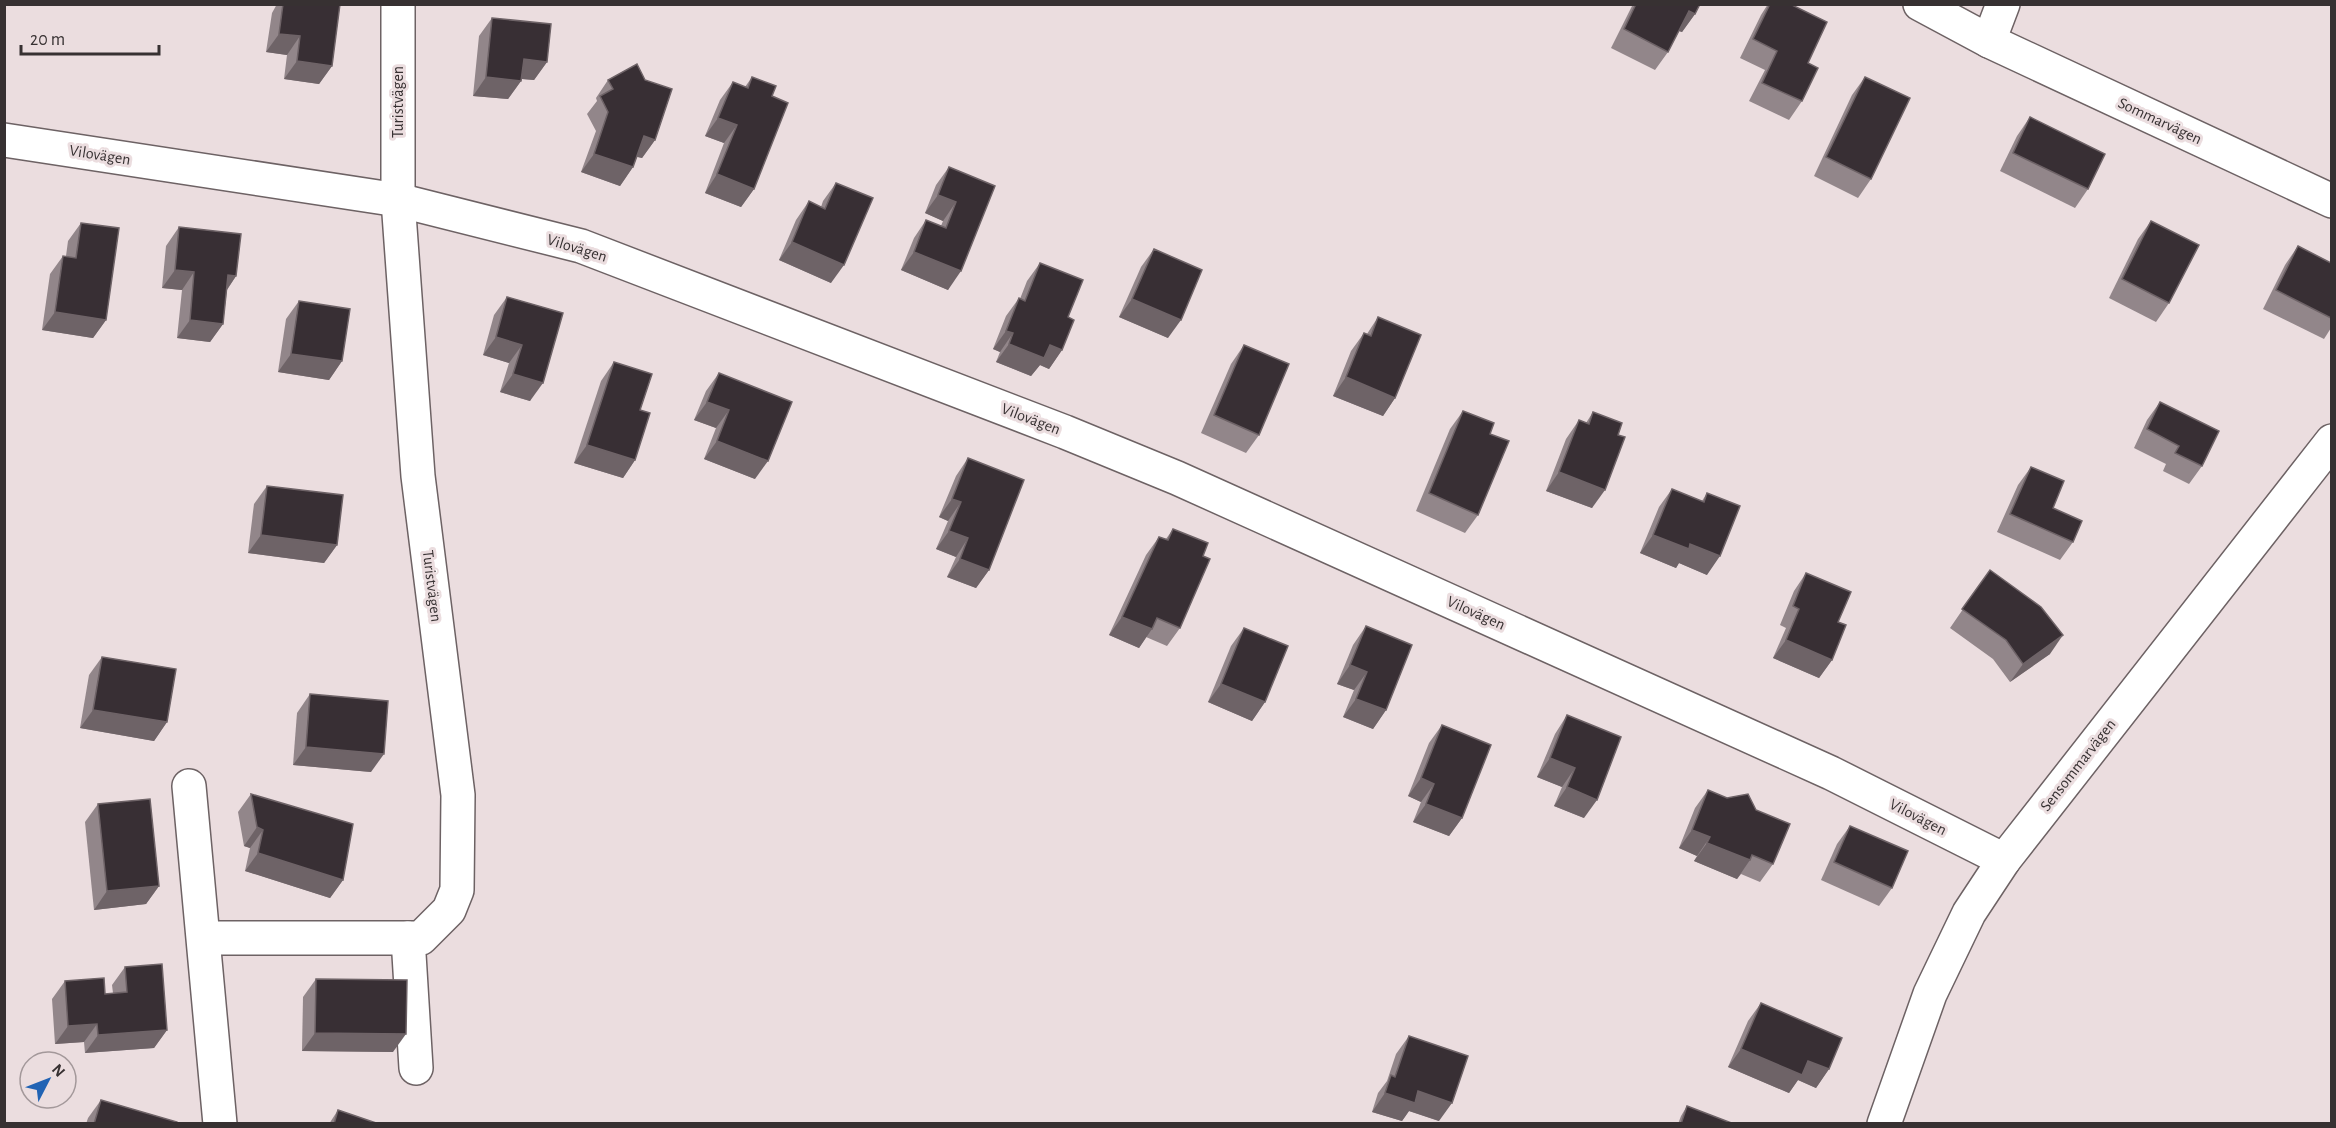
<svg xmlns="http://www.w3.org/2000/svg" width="2336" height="1128" font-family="'Alegreya Sans',sans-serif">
  <rect width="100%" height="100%" fill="#ebdddf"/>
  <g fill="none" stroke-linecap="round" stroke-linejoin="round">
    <defs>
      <g id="minor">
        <path d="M1920,4L1989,41L2332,201"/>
        <path d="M1989,41L2003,4"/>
        <path d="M4,140L398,200L581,246L1065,432L1177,478L1831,773L2004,860"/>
        <path d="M189,786L220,1124"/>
        <path d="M204,938H421L449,910L457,890L458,795L418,476L398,200V4"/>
        <path d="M408,938L416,1068"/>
        <path d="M1884,1124L1930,994L1969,913L2004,860L2332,441"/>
      </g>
    </defs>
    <use href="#minor" stroke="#6d6264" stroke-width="36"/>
    <use href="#minor" stroke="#fff" stroke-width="33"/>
  </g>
  <g fill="#92868a">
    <path d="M277,4H340L332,66L319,84L284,79L287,55L266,52L272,13Z"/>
    <path d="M1633,4H1700L1695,14L1682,32L1679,31L1668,52L1655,70L1611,48Z"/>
    <path d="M1768,4H1790L1808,63L1802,101L1789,120L1749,101L1765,70L1740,58L1761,15Z"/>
    <path d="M492,18L547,62L534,80L522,79L521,81L508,99L473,96L479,36Z"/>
    <path d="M752,77L772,96L754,189L741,207L705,193L724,143L705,136L720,100L733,82L745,87Z"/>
    <path d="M1865,77L1871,179L1858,198L1814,176L1852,95Z"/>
    <path d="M608,80L655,140L642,158L637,157L633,167L620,186L581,172L596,131L587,114L597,101L596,98Z"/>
    <path d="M2030,117L2088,189L2075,208L2000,171L2017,136Z"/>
    <path d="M949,167L995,186L948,290L901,270L914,238L926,220L941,226L943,221L925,213L936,185Z"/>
    <path d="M836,183L831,283L779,260L796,220L809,201L821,207L823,201Z"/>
    <path d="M2151,221L2169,303L2156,322L2109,298L2138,239Z"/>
    <path d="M81,223L106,320L93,338L42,330L50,274L63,256H66L68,241Z"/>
    <path d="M179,227L236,276L227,290L223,324L210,342L177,338L182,290L162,288L166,246Z"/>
    <path d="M2298,246L2331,263V328L2324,339L2263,309L2285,265Z"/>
    <path d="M1154,249L1168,338L1119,317L1141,267Z"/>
    <path d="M1040,263L1068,317L1062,350L1049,369L1040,365L1031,376L996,362L1000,352L993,349L1006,316L1019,298L1020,299L1027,281Z"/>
    <path d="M507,297L563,313L530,401L500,392L509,363L483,355L494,315Z"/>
    <path d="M299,301L342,361L329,380L278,372L286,319Z"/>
    <path d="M1378,317L1395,398L1383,416L1333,396L1351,351L1364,333L1367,334Z"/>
    <path d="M1244,345L1259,435L1246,453L1201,433L1231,364Z"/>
    <path d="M614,362L640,410L635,460L623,478L574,463L601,381Z"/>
    <path d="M719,373L755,479L704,459L716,428L694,420L706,391Z"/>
    <path d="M2160,402L2202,466L2189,484L2163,471L2166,464L2134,448L2147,420Z"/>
    <path d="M1463,411L1490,434L1478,515L1465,533L1416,511L1450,429Z"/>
    <path d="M1593,412L1618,435L1592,508L1546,491L1566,439L1579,420L1586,423Z"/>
    <path d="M968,458L989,570L976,588L947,577L956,557L936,549L948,521L939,517L956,476Z"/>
    <path d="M2031,467L2053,508L2073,542L2060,560L1997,532L2018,485Z"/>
    <path d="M267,486L337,545L324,563L248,553L254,504Z"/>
    <path d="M1672,489L1702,501L1707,493V575L1679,563L1676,568L1640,553L1659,507Z"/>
    <path d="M1173,529L1203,556L1180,628L1167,646L1146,637L1139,648L1109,635L1146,555L1159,537L1166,539Z"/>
    <path d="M1990,570L2050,654L2010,682L1993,659L1950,628Z"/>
    <path d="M1806,573L1838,622L1832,660L1819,678L1773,658L1786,628L1780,625L1794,591Z"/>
    <path d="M1366,626L1386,710L1373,729L1343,717L1354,690L1337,684L1353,645Z"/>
    <path d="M1244,628L1265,702L1252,721L1208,702L1231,646Z"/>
    <path d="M102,657L167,722L154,741L80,728L89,675Z"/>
    <path d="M310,694L371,772L293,765L297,713Z"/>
    <path d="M1567,715L1584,818L1554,806L1562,787L1537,777L1555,734Z"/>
    <path d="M1442,725L1462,818L1449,836L1413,822L1421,802L1408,796L1429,743Z"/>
    <path d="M1708,790L1773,864L1760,882L1741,874L1737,879L1694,861L1697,856L1679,848L1695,808Z"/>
    <path d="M251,794L343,880L330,898L245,871L250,848L244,846L238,812Z"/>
    <path d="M98,804L159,886L146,904L94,910L85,822Z"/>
    <path d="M1850,826L1892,888L1879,906L1821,880L1837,844Z"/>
    <path d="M125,967L167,1030L154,1048L85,1053L84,1042L55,1044L52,999L65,981L105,994L113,993L112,985Z"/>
    <path d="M316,979L393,1052L302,1051L303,997Z"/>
    <path d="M1761,1003L1829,1069L1816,1088L1798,1080L1789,1093L1728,1067L1748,1021Z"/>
    <path d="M1409,1036L1439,1121L1409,1111L1402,1121L1372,1112L1378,1093L1387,1081L1396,1054Z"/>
    <path d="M101,1100L177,1124H86L88,1118Z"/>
    <path d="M1687,1106L1734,1124H1678L1681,1116Z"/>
    <path d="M338,1110L379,1124H329Z"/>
  </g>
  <g fill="#6e6367">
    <path d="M1689,11L1695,14L1682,32L1676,30Z"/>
    <path d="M279,34L300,36L287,55L266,52Z"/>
    <path d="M524,59L547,62L534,80L511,78Z"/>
    <path d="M297,61L332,66L319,84L284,79Z"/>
    <path d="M486,77L521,81L508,99L473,96Z"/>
    <path d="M718,118L737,125L724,143L705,136Z"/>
    <path d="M644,136L655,140L642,158L631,155Z"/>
    <path d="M594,154L633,167L620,186L581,172Z"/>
    <path d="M717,174L754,189L741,207L705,193Z"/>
    <path d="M938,195L956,202L943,221L925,213Z"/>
    <path d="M792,242L844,265L831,283L779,260Z"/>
    <path d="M914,252L961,271L948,290L901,270Z"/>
    <path d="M175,270L194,272L182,290L162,288Z"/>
    <path d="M228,275L236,276L224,294Z"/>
    <path d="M1132,299L1181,320L1168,338L1119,317Z"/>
    <path d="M55,312L106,320L93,338L42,330Z"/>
    <path d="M190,320L223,324L210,342L177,338Z"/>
    <path d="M1006,331L1013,333L1000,352L993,349Z"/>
    <path d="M496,337L522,345L509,363L483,355Z"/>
    <path d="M1009,344L1050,345L1062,350L1049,369L1040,365L1031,376L996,362Z"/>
    <path d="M291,354L342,361L329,380L278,372Z"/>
    <path d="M513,374L543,383L530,401L500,392Z"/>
    <path d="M1346,377L1395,398L1383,416L1333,396Z"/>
    <path d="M707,402L729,410L716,428L694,420Z"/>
    <path d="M717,441L768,461L755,479L704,459Z"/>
    <path d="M587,445L635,460L623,478L574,463Z"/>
    <path d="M1559,472L1605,490L1592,508L1546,491Z"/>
    <path d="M952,499L961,502L948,521L939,517Z"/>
    <path d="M949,531L968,538L956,557L936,549Z"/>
    <path d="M261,535L337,545L324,563L248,553Z"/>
    <path d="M1653,535L1690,544L1720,556L1707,575L1679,563L1676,568L1640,553Z"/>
    <path d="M960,559L989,570L976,588L947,577Z"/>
    <path d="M1122,617L1152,629L1139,648L1109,635Z"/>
    <path d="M2063,635L2050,654L2010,682L2023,664Z"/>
    <path d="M1786,640L1832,660L1819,678L1773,658Z"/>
    <path d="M1350,665L1367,672L1354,690L1337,684Z"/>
    <path d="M1221,684L1265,702L1252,721L1208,702Z"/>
    <path d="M1356,699L1386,710L1373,729L1343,717Z"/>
    <path d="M93,710L167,722L154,741L80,728Z"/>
    <path d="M306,747L384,754L371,772L293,765Z"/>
    <path d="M1550,758L1575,768L1562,787L1537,777Z"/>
    <path d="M1421,778L1434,784L1421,802L1408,796Z"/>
    <path d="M1567,787L1597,800L1584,818L1554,806Z"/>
    <path d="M1426,804L1462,818L1449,836L1413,822Z"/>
    <path d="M257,827L263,830L250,848L244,846Z"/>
    <path d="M1692,830L1710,837L1697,856L1679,848Z"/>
    <path d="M1707,843L1750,860L1737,879L1694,861Z"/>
    <path d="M258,853L343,880L330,898L245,871Z"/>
    <path d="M159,886L146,904L94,910L107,891Z"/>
    <path d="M97,1024L84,1042L55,1044L68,1026Z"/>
    <path d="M167,1030L154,1048L85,1053L98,1035Z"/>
    <path d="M315,1033L406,1034L393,1052L302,1051Z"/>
    <path d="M1741,1049L1808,1061L1829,1069L1816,1088L1798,1080L1789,1093L1728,1067Z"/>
    <path d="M1418,1091L1452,1103L1439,1121L1409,1111L1402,1121L1372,1112L1385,1093Z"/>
  </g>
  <g fill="#382f34" stroke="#6e6367" stroke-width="1.5">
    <path d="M283,4H340L332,66L297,61L300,36L279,34Z"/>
    <path d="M1636,4H1700L1695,14L1689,11L1668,52L1624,29Z"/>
    <path d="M1770,4H1790L1827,22L1808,63L1818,68L1802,101L1762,83L1777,51L1753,39Z"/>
    <path d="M492,18L551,24L547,62L524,59L521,81L486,77Z"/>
    <path d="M637,64L645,80L672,89L655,140L644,136L633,167L594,154L608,112L600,96L613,89L608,80Z"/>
    <path d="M752,77L776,86L772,96L788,103L754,189L717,174L737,125L718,118L733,82L748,88Z"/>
    <path d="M1865,77L1910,98L1871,179L1826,157Z"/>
    <path d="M2030,117L2105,154L2088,189L2013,153Z"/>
    <path d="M949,167L995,186L961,271L914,252L926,220L946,228L956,202L938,195Z"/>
    <path d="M836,183L873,198L844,265L792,242L809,201L825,209Z"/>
    <path d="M2151,221L2199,245L2169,303L2122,279Z"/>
    <path d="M81,223L119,228L106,320L55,312L63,256L76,258Z"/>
    <path d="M179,227L241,234L236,276L228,275L223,324L190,320L194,272L175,270Z"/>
    <path d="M2298,246L2331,263V318L2276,290Z"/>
    <path d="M1154,249L1202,270L1181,320L1132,299Z"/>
    <path d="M1040,263L1083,280L1068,317L1074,320L1062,350L1050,345L1044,358L1009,344L1013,333L1006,331L1019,298L1025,301Z"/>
    <path d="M507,297L563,313L543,383L513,374L522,345L496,337Z"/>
    <path d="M299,301L350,309L342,361L291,354Z"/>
    <path d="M1378,317L1421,335L1395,398L1346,377L1364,333L1371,336Z"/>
    <path d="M1244,345L1289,364L1259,435L1214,415Z"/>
    <path d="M614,362L652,374L640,410L650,413L635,460L587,445Z"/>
    <path d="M719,373L792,402L768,461L717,441L729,410L707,402Z"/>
    <path d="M2160,402L2219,431L2202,466L2175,453L2179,446L2147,429Z"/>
    <path d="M1463,411L1494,423L1490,434L1509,441L1478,515L1429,493Z"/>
    <path d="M1593,412L1622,423L1618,435L1625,437L1605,490L1559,472L1579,420L1589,424Z"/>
    <path d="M968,458L1024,480L989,570L960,559L968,538L949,531L961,502L952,499Z"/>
    <path d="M2031,467L2064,481L2053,508L2082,521L2073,542L2010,514Z"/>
    <path d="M267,486L343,495L337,545L261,535Z"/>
    <path d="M1672,489L1704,502L1707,493L1740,506L1720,556L1690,544L1689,549L1653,535Z"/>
    <path d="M1173,529L1208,543L1203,556L1210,559L1180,628L1157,618L1152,629L1122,617L1159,537L1168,540Z"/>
    <path d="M1990,570L2041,607L2063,635L2023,664L2006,640L1962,609Z"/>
    <path d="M1806,573L1851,592L1838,622L1846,625L1832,660L1786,640L1799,609L1793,606Z"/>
    <path d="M1366,626L1412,645L1386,710L1356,699L1367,672L1350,665Z"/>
    <path d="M1244,628L1288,646L1265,702L1221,684Z"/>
    <path d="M102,657L176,669L167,722L93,710Z"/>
    <path d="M310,694L388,701L384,754L306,747Z"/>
    <path d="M1567,715L1621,737L1597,800L1567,787L1575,768L1550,758Z"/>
    <path d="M1442,725L1491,745L1462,818L1426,804L1434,784L1421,778Z"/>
    <path d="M1708,790L1727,798L1748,794L1756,810L1790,824L1773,864L1752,855L1750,860L1707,843L1710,837L1692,830Z"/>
    <path d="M251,794L353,824L343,880L258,853L263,830L257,827Z"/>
    <path d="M150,799L159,886L107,891L98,804Z"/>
    <path d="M1850,826L1908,851L1892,888L1834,862Z"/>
    <path d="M162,964L167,1030L98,1035L97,1024L68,1026L65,981L104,978L105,994L127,992L125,967Z"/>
    <path d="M316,979L407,980L406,1034L315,1033Z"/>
    <path d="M1761,1003L1842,1038L1829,1069L1808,1061L1802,1075L1741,1049Z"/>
    <path d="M1409,1036L1468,1056L1452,1103L1418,1091L1415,1103L1385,1093L1391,1075L1395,1077Z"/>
    <path d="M101,1100L177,1122V1124H94Z"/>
    <path d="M1687,1106L1734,1124H1681Z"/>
    <path d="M338,1110L379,1124H334Z"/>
  </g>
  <g text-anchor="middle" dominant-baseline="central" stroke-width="6" stroke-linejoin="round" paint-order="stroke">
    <g font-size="16" fill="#373132" stroke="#ebdddf">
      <text transform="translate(398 102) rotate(-90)">Turistvägen</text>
      <text transform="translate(2160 121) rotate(25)">Sommarvägen</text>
      <text transform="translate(100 155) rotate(9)">Vilovägen</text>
      <text transform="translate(577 248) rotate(17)">Vilovägen</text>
      <text transform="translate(1031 419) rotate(21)">Vilovägen</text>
      <text transform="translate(432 586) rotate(83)">Turistvägen</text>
      <text transform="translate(1476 613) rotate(24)">Vilovägen</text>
      <text transform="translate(2078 765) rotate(-52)">Sensommarvägen</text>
      <text transform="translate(1918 817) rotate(27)">Vilovägen</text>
    </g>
  </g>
  <rect width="2336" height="1128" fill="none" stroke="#373132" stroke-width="12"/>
  <g transform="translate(48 1080) rotate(48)"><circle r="28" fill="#ebdddf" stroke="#a3989a" stroke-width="1.5"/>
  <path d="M0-4.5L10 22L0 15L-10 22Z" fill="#2163b4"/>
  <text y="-9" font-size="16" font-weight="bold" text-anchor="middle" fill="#373132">N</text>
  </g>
  <path d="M21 45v9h138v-9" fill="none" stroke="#373132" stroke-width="3"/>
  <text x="30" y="45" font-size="18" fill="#373132" stroke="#ebdddf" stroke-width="4.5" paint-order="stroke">20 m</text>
</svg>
